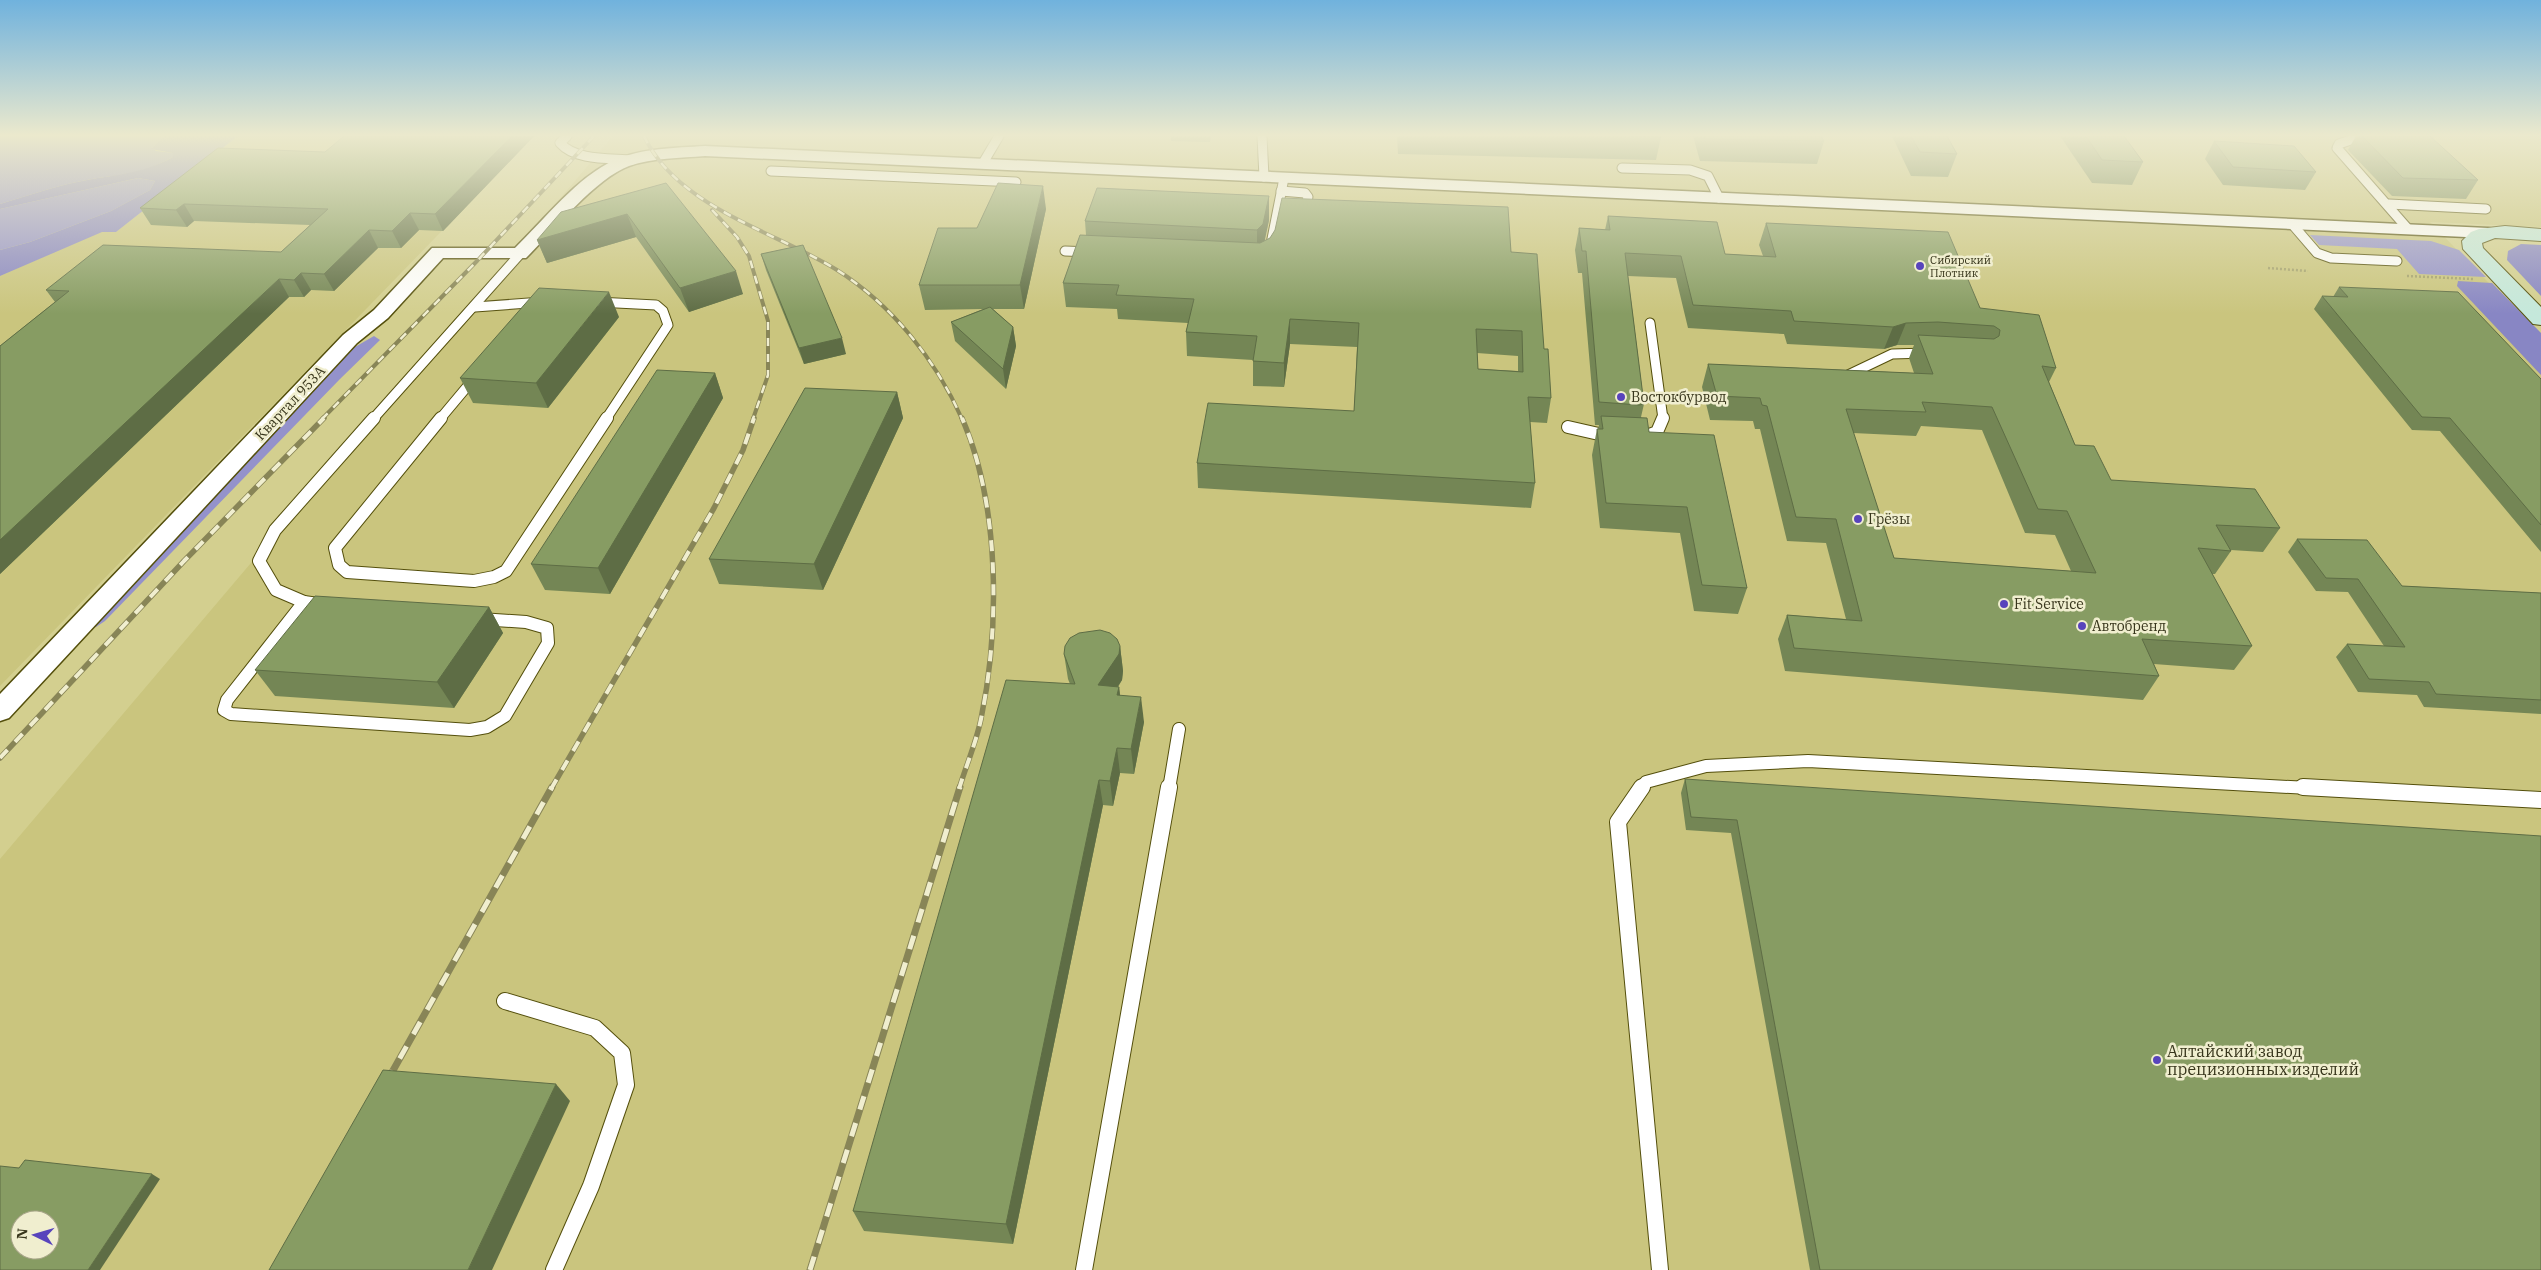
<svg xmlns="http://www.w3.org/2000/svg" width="2541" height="1270" font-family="'IBM Plex Serif',serif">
  <rect width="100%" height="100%" fill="#d3cf8f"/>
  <g fill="#cac57e" fill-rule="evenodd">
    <path d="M238,136H534L0,686V276L102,231L116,232Z"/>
    <path d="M613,136H2541V227L2430,222L2541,337V1270H0V859ZM20,1220H50V1250H20Z"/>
  </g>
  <g fill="#9492cb">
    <path d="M0,136H164L152,148L156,151L174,153L173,157C144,173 124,174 92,179C61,184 30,195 0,204Z"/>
    <path d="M138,178L155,181L150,190L111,211L30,242L0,250V209Z"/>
    <path d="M2310,235L2431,241L2459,250L2486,277L2419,274L2397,249L2319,245Z"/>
    <path d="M374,336L380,340L340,379L105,621L96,627L88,628L348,351Z"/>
  </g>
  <g fill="#8886c4">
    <path d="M164,136H238L116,232H102L0,276V250L30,242L111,211L150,190L155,181L138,178L0,209V204C30,195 61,184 92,179C123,174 145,172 173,157V153L151,149Z"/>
    <path d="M2521,244L2541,245V296L2507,260L2508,251Z"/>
    <path d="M2458,281L2492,283L2541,333V375L2457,286Z"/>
  </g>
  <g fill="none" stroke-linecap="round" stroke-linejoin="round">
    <defs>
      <g id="lane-far2">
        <path d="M567,136L560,143C576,161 609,158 632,160"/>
        <path d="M1262,136L1264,177"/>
        <path d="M2362,136L2339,144L2337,148L2408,229"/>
        <path d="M983,163L999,136"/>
        <path d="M1622,168L1690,170L1708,176L1719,198"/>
        <path d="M771,171L1016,182"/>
        <path d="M1281,191L1305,193L1308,197L1306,205"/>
        <path d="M2389,204L2486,209"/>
        <path d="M2292,224L2317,253L2331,258L2397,261"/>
        <path d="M1270,249L1284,178"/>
        <path d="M1065,251L1091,252"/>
        <path d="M597,302L656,305L663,311L668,325L606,419"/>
        <path d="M475,307L542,302"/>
        <path d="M1650,323L1663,419"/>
        <path d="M1848,375L1892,354L1927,353"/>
        <path d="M373,419L520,254"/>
        <path d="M440,419L476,376"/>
      </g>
      <g id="lane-far1">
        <path d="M441,418L335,548L339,565L347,572L474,581L494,577L506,571L607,418"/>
        <path d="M1568,427L1612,437"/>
        <path d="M1641,438L1657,432L1663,418"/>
        <path d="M304,602L227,700L224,710L231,714L470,730L487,727L505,716L548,643L547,628L526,622L480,619"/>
        <path d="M325,605L304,602L276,590L259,561L275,530L374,418"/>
        <path d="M1169,789L1179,729"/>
        <path d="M1641,789L1646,782L1706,766L1808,761L2327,789"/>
      </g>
      <g id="lane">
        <path d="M1642,787L1618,822L1660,1270"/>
        <path d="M2303,787L2541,800"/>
        <path d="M505,1001L595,1028L622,1053L626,1085L591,1186L554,1270"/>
        <path d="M1084,1270L1169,787"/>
      </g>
      <path id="street" d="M705,146L2488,228L2494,229L2497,233L2494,237L2488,238L705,156C680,158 653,158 629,166C596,178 552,232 526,258H443L388,318L357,343L9,718L0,721V694L343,335L374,310L432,248H515C544,220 578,176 615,160C642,148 675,148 705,146Z"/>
      <path id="secondary" d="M2505,226L2541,229V241L2495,238L2482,243L2483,248L2541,307V325L2533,324L2463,249L2462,241L2471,232L2479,229Z"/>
    </defs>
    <use href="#lane-far2" stroke="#544f0c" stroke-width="11"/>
    <use href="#lane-far1" stroke="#544f0c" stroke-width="14"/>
    <use href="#lane" stroke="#544f0c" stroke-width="18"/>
    <use href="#street" stroke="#544f0c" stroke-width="3"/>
    <use href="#secondary" stroke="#544f0c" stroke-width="2"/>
    <g stroke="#a29f6b" stroke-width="2.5" stroke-dasharray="2 2" stroke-linecap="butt">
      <path d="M2268,268L2308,271"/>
      <path d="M2407,276L2473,279"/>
    </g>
    <use href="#lane-far2" stroke="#fff" stroke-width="9"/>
    <use href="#lane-far1" stroke="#fff" stroke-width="12"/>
    <use href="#lane" stroke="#fff" stroke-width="16"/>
    <use href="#street" fill="#fff" fill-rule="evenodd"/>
    <use href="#secondary" fill="#c5e8db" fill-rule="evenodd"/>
    <defs>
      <g id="rail-far2">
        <path d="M644,136C677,207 774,231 837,270C892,305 936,360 962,419"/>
        <path d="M712,210L737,237L749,256L768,321V375L753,419"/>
        <path d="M322,419L477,261L594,136"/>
      </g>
      <g id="rail-far1">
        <path d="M0,758L184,561L324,418"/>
        <path d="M551,789L714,508L743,450L754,418"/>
        <path d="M959,789C966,766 976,743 981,719C1000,627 1000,505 962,418"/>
      </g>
      <g id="rail">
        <path d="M386,1083L552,787"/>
        <path d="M810,1270L960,787"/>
      </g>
    </defs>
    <use href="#rail-far2" stroke="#888557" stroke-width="4"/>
    <use href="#rail-far1" stroke="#888557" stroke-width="5.5"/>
    <use href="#rail" stroke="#888557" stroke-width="7"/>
    <use href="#rail-far2" stroke="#f0eecf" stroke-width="2.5" stroke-dasharray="8" stroke-linecap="butt"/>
    <use href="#rail-far1" stroke="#f0eecf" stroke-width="4" stroke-dasharray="11" stroke-linecap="butt"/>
    <use href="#rail" stroke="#f0eecf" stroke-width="5" stroke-dasharray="14" stroke-linecap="butt"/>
  </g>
  <g fill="#748655" fill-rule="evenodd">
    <path d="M534,136L443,231L419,230L401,248H378L334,291L311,290L304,297H289L0,574V346L55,302L46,290L281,252L310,225L194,221L187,227L151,225L140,208L325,152Z"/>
    <path d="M1171,136H1211L1210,142L1171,141Z"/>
    <path d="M1397,136H1661V137L1656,160L1398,154Z"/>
    <path d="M1693,136H1821L1824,141L1817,164L1700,161Z"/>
    <path d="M1892,136H1947L1957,154L1948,177L1911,176Z"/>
    <path d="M2060,136H2124L2143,162L2132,185L2092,183Z"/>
    <path d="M2356,136H2430L2478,180L2466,199L2392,196L2348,150Z"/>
    <path d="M2214,141L2316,172L2305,190L2223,185L2205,159Z"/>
    <path d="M666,183L743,294L689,312L636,237L547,263L537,240Z"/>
    <path d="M1269,196V220L1264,241L1511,252L1544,349L1551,398L1547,423L1530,422L1535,483L1531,508L1198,488L1197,463L1354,411L1357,347L1290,344L1284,387L1253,386V360L1187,356L1186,332L1188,323L1118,319L1117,309L1066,307L1063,283L1086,235L1085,221ZM1477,353L1518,356V371L1478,369Z"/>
    <path d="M1046,209L1024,309H993L1013,327L1016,346L1006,389L955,341L951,322L983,309L925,310L919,285L977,228Z"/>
    <path d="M1608,216L1725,254L1763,256L1759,245L1766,223L1980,308L2056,368L2049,382L2075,445L2111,480L2280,528L2263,552L2231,550V551L2215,574H2212L2252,646L2234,670L2154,664L2159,676L2143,700L1785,671L1778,639L1787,615L1846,619L1826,543L1787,541L1760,429H1755L1753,421L1710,420L1702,387L1708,364L1914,373L1909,358L1914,345H1897L1884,349L1787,344L1784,334L1688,328L1676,278L1628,276L1644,404L1641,417L1649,432L1747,588L1738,614L1694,611L1680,533L1600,528L1592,455L1597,429H1598L1599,425H1595L1582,273H1578L1575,250L1579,228L1605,230ZM1921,426L1982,430L2025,533L2055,535L2071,571L1894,558L1853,433L1916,436Z"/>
    <path d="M761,254L846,354L804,364L766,270Z"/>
    <path d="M2339,287L2541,379V552L2440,431L2412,430L2314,309L2322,296L2333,297Z"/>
    <path d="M619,317L548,408L473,403L460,378Z"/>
    <path d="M715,373L723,398L610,594L545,590L531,564Z"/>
    <path d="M897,392L903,418L823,590L719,584L709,559Z"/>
    <path d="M2297,539L2402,586L2541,593V714L2424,707L2417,695L2358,692L2336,657L2347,644L2384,646L2348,592L2316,591L2288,552Z"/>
    <path d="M489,607L503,633L454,708L275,696L255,670Z"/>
    <path d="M1120,646L1123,671L1122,680L1118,687H1119L1120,695L1144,722L1134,774L1120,773L1113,806L1103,805L1013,1244L864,1231L853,1211L1070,684L1068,679L1064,654Z"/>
    <path d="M1685,779L2541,1270H1810L1731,833L1686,830L1681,793Z"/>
  </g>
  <g fill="#5e6d45">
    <path d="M512,136H534L443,231L435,214Z"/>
    <path d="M1043,186L1046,209L1024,309L1020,285Z"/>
    <path d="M1269,196V220L1263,249L1257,254V230Z"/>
    <path d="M184,204L194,221L187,227L176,210Z"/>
    <path d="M410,213L419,230L401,248L392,231Z"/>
    <path d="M627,214L636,237L547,263L537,240Z"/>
    <path d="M369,230L378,248L334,291L324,274Z"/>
    <path d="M736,271L743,294L689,312L680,288Z"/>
    <path d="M301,273L311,290L304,297L294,280Z"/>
    <path d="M279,279L289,297L0,574V540Z"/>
    <path d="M609,292L619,317L548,408L536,383Z"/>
    <path d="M1290,319V344L1284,387V363Z"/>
    <path d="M1906,323L1897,345L1884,349L1893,327Z"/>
    <path d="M1013,327L1016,346L1006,389L1003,369Z"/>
    <path d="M842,338L846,354L804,364L799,348Z"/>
    <path d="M715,373L723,398L610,594L598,568Z"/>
    <path d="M897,392L903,418L823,590L814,564Z"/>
    <path d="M489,607L503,633L454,708L437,682Z"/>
    <path d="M1120,646L1123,671L1122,680L1101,711L1098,685Z"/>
    <path d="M1119,687L1122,712L1117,695Z"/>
    <path d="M1141,697L1144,722L1134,774L1131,749Z"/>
    <path d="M1117,748L1120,773L1113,806L1110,781Z"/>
    <path d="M1099,780L1103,805L1013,1244L1006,1224Z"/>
    <path d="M556,1084L570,1101L492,1270H468Z"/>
    <path d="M152,1174L160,1179L100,1270H88Z"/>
  </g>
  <g fill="#879c63" stroke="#5e6d45" fill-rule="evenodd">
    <path d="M344,136H512L435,214L410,213L392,231L369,230L324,274L301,273L294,280L279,279L0,540V346L69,291L46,290L103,245L281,252L328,209L184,204L176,210L140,208L218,148L325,152Z"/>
    <path d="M1630,136H1661V137Z"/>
    <path d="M1704,136H1821L1824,141L1705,139Z"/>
    <path d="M1911,136H1947L1957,154L1920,152Z"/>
    <path d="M2086,136H2124L2143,162L2102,160Z"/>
    <path d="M2362,136H2430L2478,180L2403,178Z"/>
    <path d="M2214,141L2294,146L2316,172L2233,167Z"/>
    <path d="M666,183L736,271L680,288L627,214L537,240L561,212Z"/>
    <path d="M998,183L1043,186L1020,285H919L938,228H977Z"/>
    <path d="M1097,188L1269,196L1263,224L1257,230L1085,221Z"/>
    <path d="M1282,198L1508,207L1511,252L1537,254L1544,349H1548L1551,398L1528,397L1535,483L1197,463L1208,403L1354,411L1359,323L1290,319L1284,363L1253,361L1257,336L1186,332L1194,299L1116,295L1119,285L1063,283L1080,235L1260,243L1270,238L1275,230ZM1476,329L1522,331L1523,372L1478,369Z"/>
    <path d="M1608,216L1717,222L1725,254L1776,257L1766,223L1948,232L1980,308L2039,315L2056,368L2042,366L2075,445L2094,446L2111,480L2255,489L2280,528L2216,525L2231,551L2198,548L2252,646L2142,639L2159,676L1794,648L1787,615L1862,621L1836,519L1796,517L1767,406L1762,405L1760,398L1717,396L1708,364L1933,374L1918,335L1994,339L1999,336L2000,330L1994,326L1938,322L1906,323L1893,327L1794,321L1791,311L1693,305L1681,256L1625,253L1644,404L1639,405L1599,402L1586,251H1582L1579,228L1610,230ZM1922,402L1992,407L2038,509L2067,511L2096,573L1894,558L1846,409L1926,412Z"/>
    <path d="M803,245L842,338L799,348L761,254Z"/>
    <path d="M2339,287L2458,292L2541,379V525L2450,418L2422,417L2322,296L2348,297Z"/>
    <path d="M539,288L609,292L536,383L460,378Z"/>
    <path d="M990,307L1013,327L1003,369L951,322Z"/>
    <path d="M657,370L715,373L598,568L531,564Z"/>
    <path d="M805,388L897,392L814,564L709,559Z"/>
    <path d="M1601,416L1647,418L1649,432L1714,435L1747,588L1702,585L1687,507L1606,503L1597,429H1603Z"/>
    <path d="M2297,539L2367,540L2402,586L2541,593V700L2436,694L2429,682L2369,679L2347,644L2405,647L2358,579L2326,578Z"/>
    <path d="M315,596L489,607L437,682L255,670Z"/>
    <path d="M1100,630L1110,633L1117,639L1120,646L1119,654L1098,685L1119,687L1117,695L1141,697L1131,749L1117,748L1110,781L1099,780L1006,1224L853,1211L1006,680L1075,684L1064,654L1065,646L1070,638L1079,633Z"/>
    <path d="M1685,779L2541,836V1270H1820L1737,820L1691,817Z"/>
    <path d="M383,1070L556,1084L468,1270H269Z"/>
    <path d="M25,1160L152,1174L88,1270H0V1166L19,1168ZM20,1220H50V1250H20Z"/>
  </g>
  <linearGradient id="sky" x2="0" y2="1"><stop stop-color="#70b2dd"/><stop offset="0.43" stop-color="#ebe9cd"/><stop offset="1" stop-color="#ebe9cd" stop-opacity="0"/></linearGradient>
  <rect width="2541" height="314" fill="url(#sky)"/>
  <g fill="#5844bc" stroke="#f0eecf" stroke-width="2">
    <circle cx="1920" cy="266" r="5"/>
    <circle cx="1621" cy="397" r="5"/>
    <circle cx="1858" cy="519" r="5"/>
    <circle cx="2004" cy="604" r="5"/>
    <circle cx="2082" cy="626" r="5"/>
    <circle cx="2157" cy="1060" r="5"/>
  </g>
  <g text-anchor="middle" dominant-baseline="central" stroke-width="5" stroke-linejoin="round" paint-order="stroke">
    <g font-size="11" fill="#37351b" stroke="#f0eecf" text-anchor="start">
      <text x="1930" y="260">Сибирский<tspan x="1930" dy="13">Плотник</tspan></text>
    </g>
    <g font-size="14" fill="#37351b" stroke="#f0eecf" text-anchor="start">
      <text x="1631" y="397">Востокбурвод</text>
      <text x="1868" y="519">Грёзы</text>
      <text x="2014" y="604">Fit Service</text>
      <text x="2092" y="626">Автобренд</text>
    </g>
    <g font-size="14" fill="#37351b" stroke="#f0eecf">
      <text transform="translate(290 403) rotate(-47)">Квартал 953А</text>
    </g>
    <g font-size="16" fill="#37351b" stroke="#f0eecf" text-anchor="start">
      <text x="2167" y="1051">Алтайский завод<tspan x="2167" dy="18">прецизионных изделий</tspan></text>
    </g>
  </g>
  <g transform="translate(35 1235) rotate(275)"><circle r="24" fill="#f0eecf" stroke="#a6a487"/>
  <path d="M0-4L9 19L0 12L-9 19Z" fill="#5844bc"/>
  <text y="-8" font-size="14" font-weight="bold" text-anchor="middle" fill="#37351b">N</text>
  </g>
</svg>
